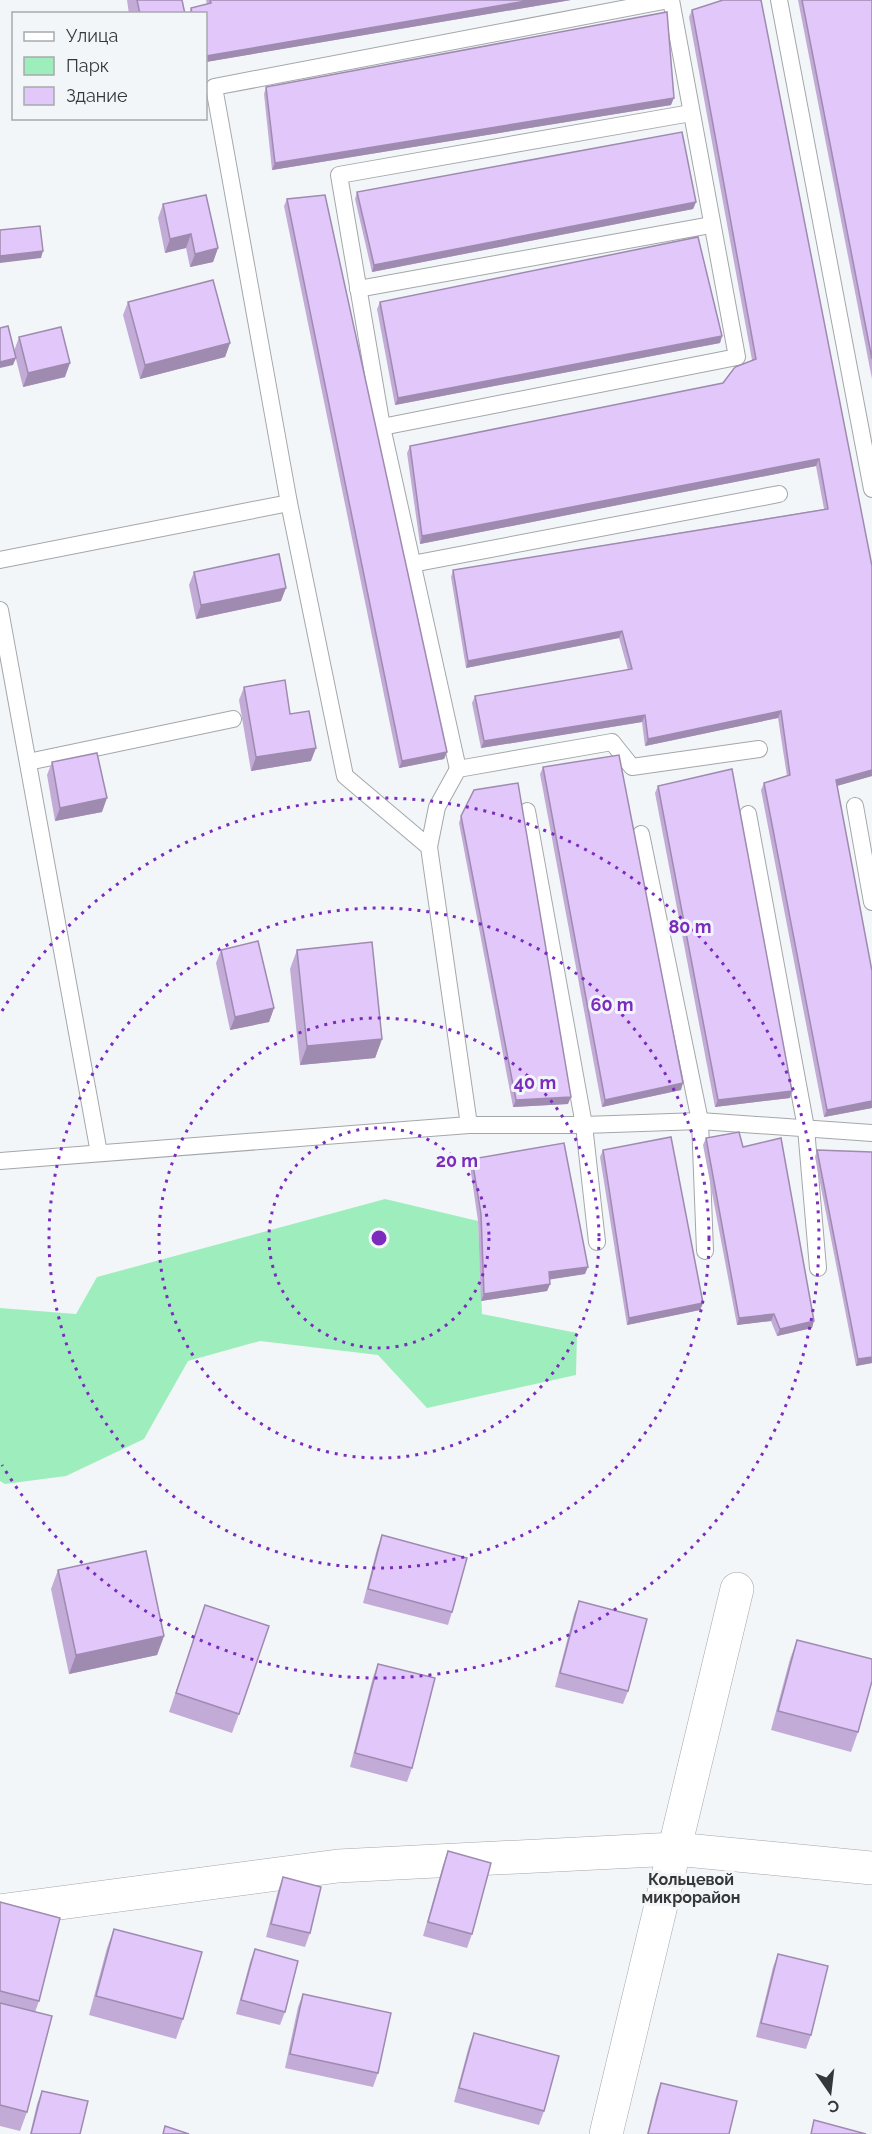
<svg xmlns="http://www.w3.org/2000/svg" width="872" height="2134" font-family="Raleway,sans-serif">
  <rect width="100%" height="100%" fill="#f3f6f9"/>
  <path fill="#9eeebd" d="M385,1199L478,1221L482,1314L577,1333L576,1375L427,1408L378,1355L260,1341L188,1361L144,1439L66,1476L5,1484L0,1481V1308L76,1314L97,1277Z"/>
  <g fill="none" stroke-linecap="round" stroke-linejoin="round">
    <defs>
      <g id="lane">
        <path d="M779,0L872,489"/>
        <path d="M358,289L711,225"/>
        <path d="M382,427L737,357L671,0"/>
        <path d="M0,560L289,503"/>
        <path d="M412,564L779,494"/>
        <path d="M0,610L99,1153"/>
        <path d="M28,762L233,719"/>
        <path d="M458,769L382,427L339,175L691,113"/>
        <path d="M855,806L872,902"/>
        <path d="M527,811L584,1125L597,1242"/>
        <path d="M748,814L806,1128L818,1268"/>
        <path d="M641,834L700,1121L705,1251"/>
        <path d="M429,847L437,807L458,769L612,742L632,767L759,749"/>
        <path d="M469,1125L429,847L345,776L289,503L214,87L669,0"/>
        <path d="M0,1161L469,1125H584L700,1121L872,1133"/>
      </g>
      <g id="street">
        <path d="M0,1911L338,1866L675,1849L872,1868"/>
        <path d="M606,2134L737,1589"/>
      </g>
    </defs>
    <use href="#lane" stroke="#a4a7aa" stroke-width="18"/>
    <use href="#street" stroke="#a4a7aa" stroke-width="34"/>
    <use href="#lane" stroke="#fff" stroke-width="16"/>
    <use href="#street" stroke="#fff" stroke-width="33"/>
  </g>
  <g fill="#c2abd7">
    <path d="M127,0H182L185,14H129Z"/>
    <path d="M206,0H571L206,62V14H189L191,8L207,4Z"/>
    <path d="M720,0H761L872,566V776L837,786L872,971V1108L824,1117L761,790L764,783L787,776L778,718L645,746L642,722L481,748L472,703L475,696L628,670L619,638L466,668L451,577L453,570L824,509L816,466L420,544L407,453L410,446L723,383L752,360L689,17L692,10L720,1Z"/>
    <path d="M798,0H872V379Z"/>
    <path d="M266,87L671,105L272,170L264,94Z"/>
    <path d="M357,192L696,202L693,209L372,272L355,199Z"/>
    <path d="M287,199L447,752L444,759L399,768L284,206Z"/>
    <path d="M163,204L218,248L213,262L190,267L186,248L165,253L158,218Z"/>
    <path d="M128,302L230,343L225,357L140,379L123,315Z"/>
    <path d="M380,302L722,336L720,343L395,405L377,309Z"/>
    <path d="M19,337L65,377L23,387L14,351Z"/>
    <path d="M194,572L281,601L196,619L189,585Z"/>
    <path d="M244,687L290,714L311,761L251,771L239,700Z"/>
    <path d="M52,762L102,812L55,821L47,775Z"/>
    <path d="M543,767L681,1090L602,1107L540,774Z"/>
    <path d="M658,786L792,1091L790,1098L715,1107L655,793Z"/>
    <path d="M461,816L568,1104L513,1107L459,823Z"/>
    <path d="M221,950L274,1008L269,1022L230,1030L216,963Z"/>
    <path d="M297,950L382,1039L375,1058L300,1065L290,969Z"/>
    <path d="M706,1138L743,1147L812,1328L777,1336L771,1321L737,1325L703,1145Z"/>
    <path d="M603,1150L703,1303L700,1310L627,1325L600,1157Z"/>
    <path d="M817,1150L872,1363L856,1366L815,1157Z"/>
    <path d="M472,1159L585,1274L550,1279V1284L547,1291L481,1301L478,1221L470,1166Z"/>
    <path d="M382,1535L452,1612L448,1625L363,1603L377,1549Z"/>
    <path d="M58,1570L164,1636L157,1655L69,1674L51,1589Z"/>
    <path d="M579,1601L628,1691L623,1704L555,1687L574,1614Z"/>
    <path d="M205,1605L239,1714L232,1733L169,1712Z"/>
    <path d="M797,1640L858,1732L851,1752L771,1730L790,1659Z"/>
    <path d="M378,1664L412,1768L407,1782L350,1767L373,1677Z"/>
    <path d="M448,1851L472,1934L467,1948L423,1936L443,1865Z"/>
    <path d="M283,1877L310,1933L305,1947L266,1937L278,1891Z"/>
    <path d="M0,1902L39,2001L35,2012L27,2112L20,2131L0,2126Z"/>
    <path d="M114,1929L183,2019L176,2039L89,2015L107,1948Z"/>
    <path d="M255,1949L285,2012L280,2025L236,2014L250,1962Z"/>
    <path d="M778,1954L811,2035L806,2049L756,2037L773,1967Z"/>
    <path d="M303,1994L378,2073L373,2087L285,2068L298,2007Z"/>
    <path d="M474,2033L544,2111L539,2125L454,2102L469,2046Z"/>
    <path d="M661,2083L729,2134H647L656,2097Z"/>
    <path d="M42,2091L80,2134H30L37,2104Z"/>
  </g>
  <g fill="#9e8baf">
    <path d="M532,0H571L206,62V56Z"/>
    <path d="M674,98L671,105L272,170L275,163Z"/>
    <path d="M696,202L693,209L372,272L374,265Z"/>
    <path d="M191,234L186,248L165,253L170,239Z"/>
    <path d="M218,248L213,262L190,267L195,254Z"/>
    <path d="M43,251L41,258L0,263V256Z"/>
    <path d="M722,336L720,343L395,405L398,398Z"/>
    <path d="M230,343L225,357L140,379L145,365Z"/>
    <path d="M16,358L13,365L0,368V362Z"/>
    <path d="M70,363L65,377L23,387L28,373Z"/>
    <path d="M819,459L816,466L420,544L422,536Z"/>
    <path d="M286,588L281,601L196,619L201,605Z"/>
    <path d="M622,631L619,638L466,668L468,661Z"/>
    <path d="M781,711L778,718L645,746L648,739Z"/>
    <path d="M645,715L642,722L481,748L484,741Z"/>
    <path d="M316,748L311,761L251,771L256,757Z"/>
    <path d="M447,752L444,759L399,768L402,761Z"/>
    <path d="M872,770V776L833,787L836,780Z"/>
    <path d="M107,798L102,812L55,821L60,808Z"/>
    <path d="M274,1008L269,1022L230,1030L235,1017Z"/>
    <path d="M382,1039L375,1058L300,1065L307,1046Z"/>
    <path d="M683,1083L681,1090L602,1107L605,1100Z"/>
    <path d="M792,1091L790,1098L715,1107L718,1100Z"/>
    <path d="M571,1097L568,1104L513,1107L516,1100Z"/>
    <path d="M872,1101V1108L824,1117L827,1110Z"/>
    <path d="M588,1267L585,1274L547,1280L549,1272Z"/>
    <path d="M550,1284L547,1291L481,1301L484,1294Z"/>
    <path d="M703,1303L700,1310L627,1325L629,1318Z"/>
    <path d="M774,1314L771,1321L737,1325L739,1318Z"/>
    <path d="M814,1321L812,1328L777,1336L780,1329Z"/>
    <path d="M872,1357V1363L856,1366L858,1359Z"/>
    <path d="M164,1636L157,1655L69,1674L76,1655Z"/>
  </g>
  <g fill="#e1c7fa" stroke="#9e8baf" stroke-width="1.5">
    <path d="M137,0H182L185,14H140Z"/>
    <path d="M210,0H532L206,56V14H192L191,8L211,3Z"/>
    <path d="M723,0H761L872,566V770L836,780L872,971V1101L827,1110L764,783L790,775L781,711L648,739L645,715L484,741L475,696L632,669L622,631L468,661L453,570L828,509L819,459L422,536L410,446L723,383L735,367L756,359L692,10Z"/>
    <path d="M802,0H872V359Z"/>
    <path d="M667,12L674,98L275,163L266,87Z"/>
    <path d="M682,132L696,202L374,265L357,192Z"/>
    <path d="M206,195L218,248L195,254L191,234L170,239L163,204Z"/>
    <path d="M325,195L447,752L402,761L287,199Z"/>
    <path d="M40,226L43,251L0,256V230Z"/>
    <path d="M698,237L722,336L398,398L380,302Z"/>
    <path d="M213,280L230,343L145,365L128,302Z"/>
    <path d="M8,326L16,358L0,362V328Z"/>
    <path d="M61,327L70,363L28,373L19,337Z"/>
    <path d="M279,554L286,588L201,605L194,572Z"/>
    <path d="M285,680L290,714L309,711L316,748L256,757L244,687Z"/>
    <path d="M97,753L107,798L60,808L52,762Z"/>
    <path d="M619,755L683,1083L605,1100L543,767Z"/>
    <path d="M732,769L792,1091L718,1100L658,786Z"/>
    <path d="M518,783L571,1097L516,1100L461,816L474,790Z"/>
    <path d="M258,941L274,1008L235,1017L221,950Z"/>
    <path d="M372,942L382,1039L307,1046L297,950Z"/>
    <path d="M739,1132L743,1147L781,1138L814,1321L780,1329L774,1314L739,1318L706,1138Z"/>
    <path d="M671,1137L703,1303L629,1318L603,1150Z"/>
    <path d="M564,1143L588,1267L549,1272L550,1284L484,1294L481,1214L472,1159Z"/>
    <path d="M817,1150L872,1152V1357L858,1359Z"/>
    <path d="M382,1535L467,1558L452,1612L368,1589Z"/>
    <path d="M146,1551L164,1636L76,1655L58,1570Z"/>
    <path d="M579,1601L647,1619L628,1691L560,1673Z"/>
    <path d="M205,1605L269,1626L239,1714L176,1693Z"/>
    <path d="M797,1640L872,1659V1681L858,1732L778,1711Z"/>
    <path d="M378,1664L435,1678L412,1768L355,1753Z"/>
    <path d="M448,1851L491,1863L472,1934L428,1922Z"/>
    <path d="M283,1877L321,1887L310,1933L271,1924Z"/>
    <path d="M0,1902L60,1918L39,2001L0,1991Z"/>
    <path d="M114,1929L202,1952L183,2019L96,1996Z"/>
    <path d="M255,1949L298,1961L285,2012L241,2000Z"/>
    <path d="M778,1954L828,1966L811,2035L761,2023Z"/>
    <path d="M303,1994L391,2013L378,2073L290,2054Z"/>
    <path d="M0,2003L52,2016L27,2112L0,2105Z"/>
    <path d="M474,2033L559,2056L544,2111L459,2088Z"/>
    <path d="M661,2083L737,2101L729,2134H648Z"/>
    <path d="M42,2091L88,2101L80,2134H31Z"/>
    <path d="M814,2120L866,2134H811Z"/>
    <path d="M165,2126L189,2134H163Z"/>
  </g>
  <g fill="none" stroke="#7b2cbf" stroke-width="3" stroke-dasharray="3 6">
    <circle cx="379" cy="1238" r="110"/>
    <circle cx="379" cy="1238" r="220"/>
    <circle cx="379" cy="1238" r="330"/>
    <path d="M2 1011A440 440 0 1 1 2 1465"/>
  </g>
  <g text-anchor="middle" dominant-baseline="central" stroke-width="6" stroke-linejoin="round" paint-order="stroke">
    <g font-size="16" font-weight="bold" fill="#363738" stroke="#f3f6f9">
      <text x="691" y="1879">Кольцевой<tspan x="691" dy="18">микрорайон</tspan></text>
    </g>
  </g>
  <circle cx="379" cy="1238" r="9" fill="#7b2cbf" stroke="#f3f6f9" stroke-width="3"/>
  <g font-size="18" text-anchor="middle" font-weight="bold" fill="#7b2cbf" stroke="#f3f6f9" stroke-width="6" stroke-linejoin="round" paint-order="stroke">
    <text x="690" y="933">80 m</text>
    <text x="612" y="1011">60 m</text>
    <text x="535" y="1089">40 m</text>
    <text x="457" y="1167">20 m</text>
  </g>
  <rect x="12" y="12" width="195" height="108" fill="#f3f6f9" stroke="#a7aaac" stroke-width="1.5"/>
  <rect x="24" y="32" width="30" height="9" fill="#ffffff" stroke="#a7aaac" stroke-width="1.5"/>
  <text x="66" y="42" font-size="18" fill="#363738">Улица</text>
  <rect x="24" y="57" width="30" height="18" fill="#9eeebd" stroke="#a7aaac" stroke-width="1.5"/>
  <text x="66" y="72" font-size="18" fill="#363738">Парк</text>
  <rect x="24" y="87" width="30" height="18" fill="#e1c7fa" stroke="#a7aaac" stroke-width="1.5"/>
  <text x="66" y="102" font-size="18" fill="#363738">Здание</text>
  <g transform="translate(830 2092) rotate(166)" stroke="#f3f6f9" stroke-width="4.5" paint-order="stroke">
  <path d="M0-4.5L10 22L0 15L-10 22Z" fill="#363738"/>
  <text y="-9" font-size="16" font-weight="bold" text-anchor="middle" fill="#363738">С</text>
  </g>
</svg>
